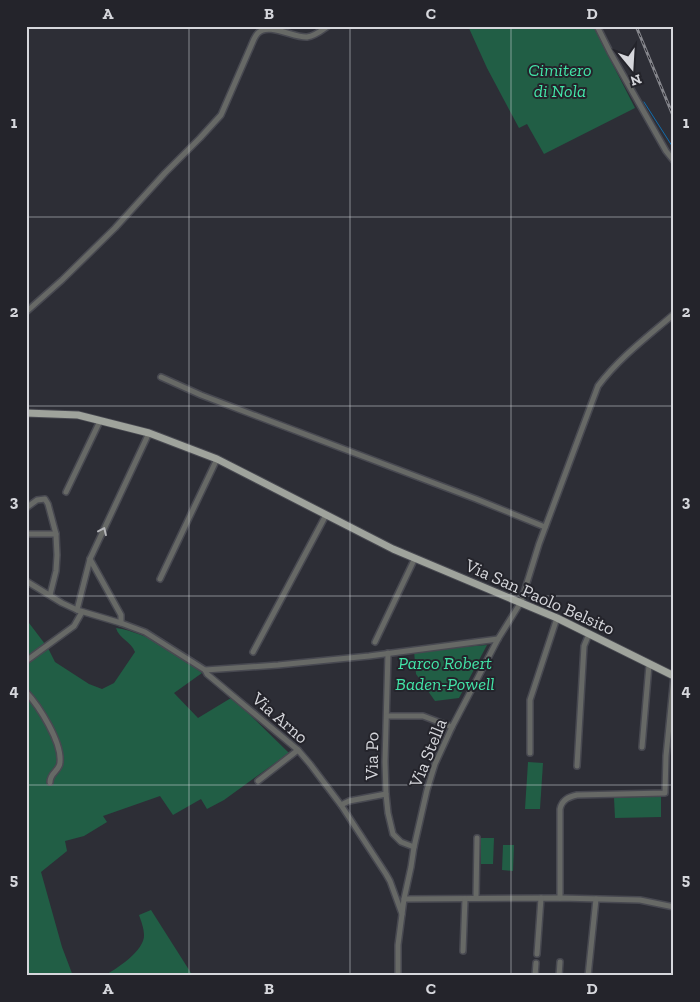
<svg xmlns="http://www.w3.org/2000/svg" width="700" height="1002" font-family="'Zilla Slab',serif">
  <rect width="100%" height="100%" fill="#2d2e36"/>
  <g fill="#215e45">
    <path d="M468,26H593L635,108L544,154L527,124L519,128L487,68Z"/>
    <path d="M26,619L48,648L55,662L89,684L102,689L114,683L135,652C131,641 119,639 116,628C149,633 177,654 202,673L174,693L198,718L231,698L245,710L289,753L224,800L207,809L201,799L173,815L160,796L103,816L107,822L84,836L65,841L67,851L41,872L62,947L73,976H26Z"/>
    <path d="M487,645L459,698L435,701L416,674L414,651Z"/>
    <path d="M528,762L543,763L540,809H525Z"/>
    <path d="M661,796V817L615,818L614,798Z"/>
    <path d="M481,838H494L493,864H481Z"/>
    <path d="M503,845H514L513,871L502,870Z"/>
    <path d="M151,910L191,973L187,976H103C116,970 145,950 144,935C144,928 141,921 139,915Z"/>
  </g>
  <g fill="none" stroke-linecap="round" stroke-linejoin="round">
    <path stroke="#116dae" stroke-width="1" d="M644,102L674,149"/>
    <defs>
      <g id="minor">
        <path d="M597,26L610,52L666,151L674,161"/>
        <path d="M26,312L62,280L115,228L165,173L200,138L221,115L254,39C255,37 256,35 258,33C268,22 294,38 307,37C315,36 321,31 328,26"/>
        <path d="M161,377L201,395L476,499L545,527"/>
        <path d="M66,492L100,421"/>
        <path d="M26,508L37,500L45,499L48,504L56,534L57,555L56,571L50,595"/>
        <path d="M26,534H56"/>
        <path d="M90,559L121,615V623"/>
        <path d="M160,579L217,459"/>
        <path d="M26,581L62,603L77,610L121,623L145,632L205,670L207,674L298,750L310,764L341,805L386,874L390,881L402,914"/>
        <path d="M77,610L90,559L149,433"/>
        <path d="M375,642L415,558"/>
        <path d="M253,652L326,515"/>
        <path d="M388,653L385,762L386,794L388,813L393,834L401,842L414,847"/>
        <path d="M26,661L74,626L82,612"/>
        <path d="M205,670L278,665L369,656L498,639"/>
        <path d="M26,692C39,706 62,742 60,762C60,771 50,772 50,782"/>
        <path d="M387,716H423L452,727"/>
        <path d="M642,747L649,665"/>
        <path d="M530,753V700L557,618"/>
        <path d="M577,766L584,646L589,634"/>
        <path d="M258,781L298,750"/>
        <path d="M341,805L349,801L386,794"/>
        <path d="M476,898L477,838"/>
        <path d="M560,898V809C562,800 568,797 577,795L665,793L666,756L674,676"/>
        <path d="M404,899L560,898L640,900L674,907"/>
        <path d="M463,951L465,899"/>
        <path d="M537,954L541,898"/>
        <path d="M398,976V945L404,899L411,867L414,847L427,790L435,764L452,727L498,639L521,602L539,544L598,386C619,358 647,337 674,314"/>
        <path d="M535,976L536,963"/>
        <path d="M559,976L560,962"/>
        <path d="M588,976L596,899"/>
      </g>
      <path id="major" d="M26,413L78,415L149,433L217,459L393,549L557,618L674,676"/>
    </defs>
    <use href="#minor" stroke="#484951" stroke-width="8"/>
    <use href="#major" stroke="#484951" stroke-width="9"/>
    <use href="#minor" stroke="#676966" stroke-width="5"/>
    <use href="#major" stroke="#9fa39c" stroke-width="7"/>
    <defs>
      <path id="rail" d="M636,26L674,118"/>
    </defs>
    <use href="#rail" stroke="#85868c" stroke-width="3"/>
    <use href="#rail" stroke="#24242b" stroke-width="1" stroke-dasharray="4" stroke-linecap="butt"/>
  </g>
  <defs><path id="oneway-chevron" d="M-2-3.5L2.5 0L-2 3.5" fill="none" stroke-width="1.6" stroke-linecap="round" stroke-linejoin="round" transform="scale(1.25)"/></defs>
  <use stroke="#b5b6b9" href="#oneway-chevron" transform="translate(103 531) rotate(-65)"/>
  <path fill="none" stroke="#d6d7dc" stroke-width="1" stroke-opacity="0.55" d="M189,26V976M350,26V976M511,26V976M26,217H674M26,406H674M26,596H674M26,785H674"/>
  <g text-anchor="middle" dominant-baseline="central" stroke-width="4" stroke-linejoin="round" paint-order="stroke">
    <g font-size="18" font-style="italic" fill="#42e4a7" stroke="#24242b">
      <text x="560" y="70">Cimitero<tspan x="560" dy="21">di Nola</tspan></text>
      <text x="445" y="663">Parco Robert<tspan x="445" dy="21">Baden-Powell</tspan></text>
    </g>
    <g font-size="18" fill="#d6d7dc" stroke="#24242b">
      <text transform="translate(540 597) rotate(24)">Via San Paolo Belsito</text>
      <text transform="translate(280 718) rotate(41)">Via Arno</text>
      <text transform="translate(428 753) rotate(-68)">Via Stella</text>
      <text transform="translate(372 756) rotate(-89)">Via Po</text>
    </g>
  </g>
  <rect width="700" height="1002" fill="none" stroke="#24242b" stroke-width="55"/>
  <g transform="translate(632 68) rotate(162)" stroke="#24242b" stroke-width="4" paint-order="stroke">
  <path d="M0-4L9 19L0 12L-9 19Z" fill="#d6d7dc"/>
  <text y="-8" font-size="14" font-weight="bold" text-anchor="middle" fill="#d6d7dc">N</text>
  </g>
  <rect x="28" y="28" width="644" height="946" fill="none" stroke="#d6d7dc" stroke-width="2"/>
  <g font-size="16" text-anchor="middle" font-weight="bold" fill="#d6d7dc">
    <text x="108" y="19">A</text>
    <text x="269" y="19">B</text>
    <text x="431" y="19">C</text>
    <text x="592" y="19">D</text>
    <text x="14" y="128">1</text>
    <text x="686" y="128">1</text>
    <text x="14" y="317">2</text>
    <text x="686" y="317">2</text>
    <text x="14" y="507">3</text>
    <text x="686" y="507">3</text>
    <text x="14" y="696">4</text>
    <text x="686" y="696">4</text>
    <text x="14" y="885">5</text>
    <text x="686" y="885">5</text>
    <text x="108" y="994">A</text>
    <text x="269" y="994">B</text>
    <text x="431" y="994">C</text>
    <text x="592" y="994">D</text>
  </g>
</svg>
